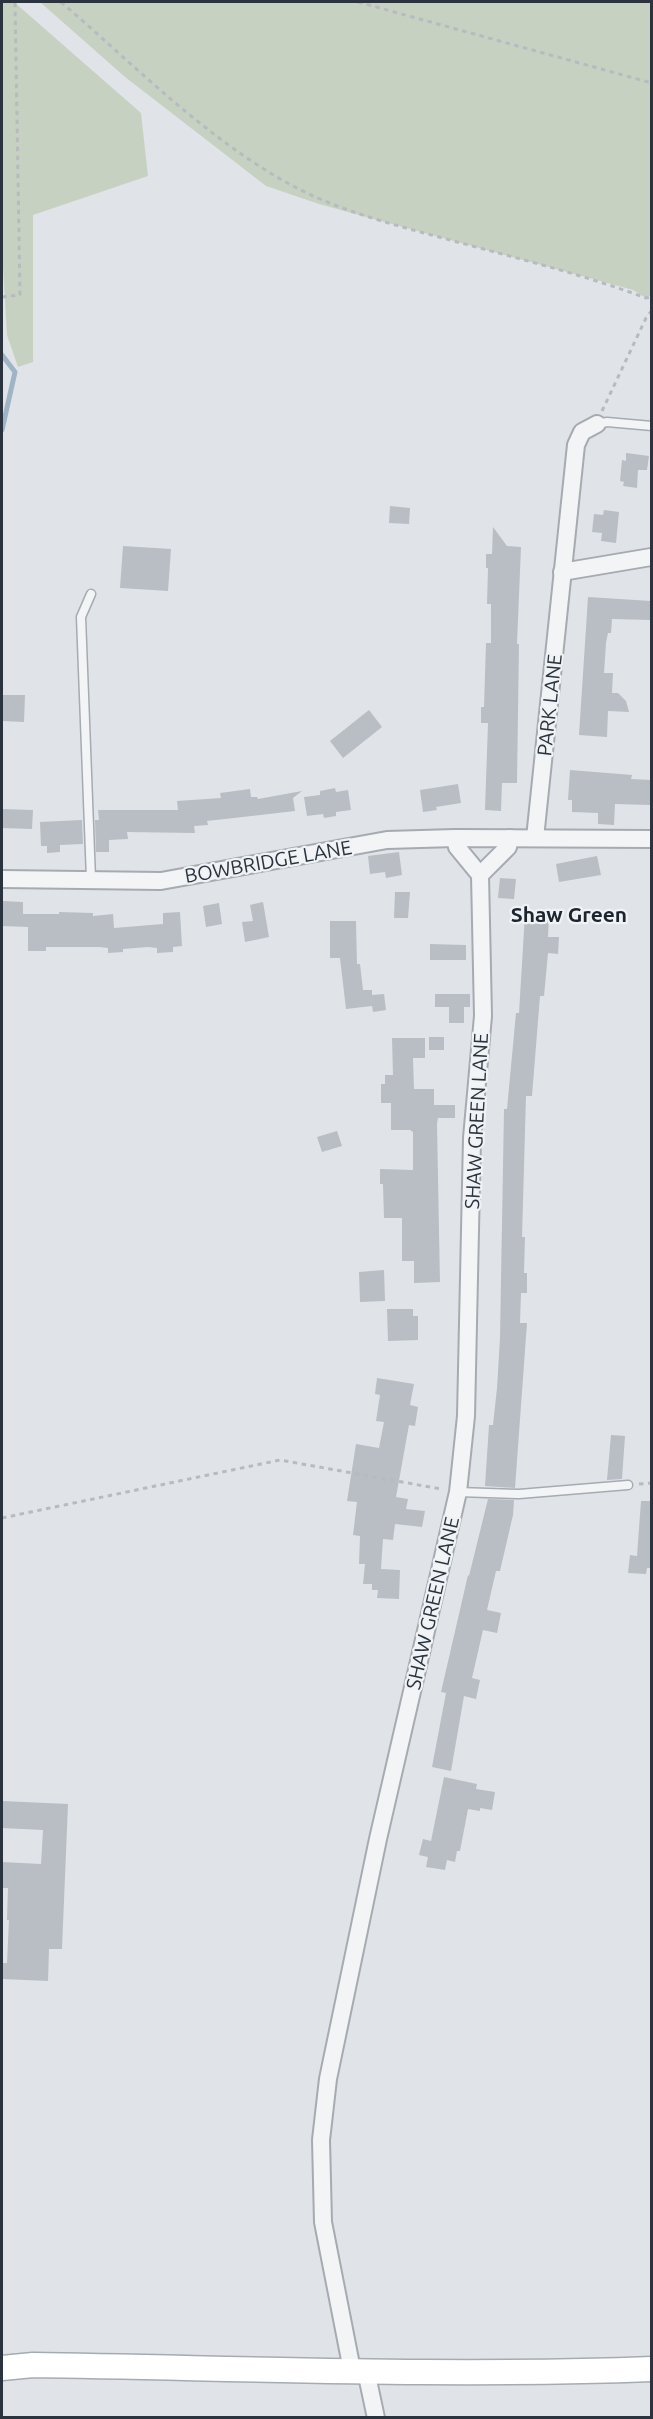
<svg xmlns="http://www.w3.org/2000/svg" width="653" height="2419" font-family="Ubuntu,sans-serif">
  <rect width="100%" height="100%" fill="#e0e4e8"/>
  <g fill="#c7d1c2">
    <path d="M2,2H14L141,113L148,176L33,215V362L18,367L7,335L2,251Z"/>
    <path d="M40,2H651V295L646,298L633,290L319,204L266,186L125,77Z"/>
  </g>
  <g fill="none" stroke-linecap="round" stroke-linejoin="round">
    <path stroke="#9fb4c4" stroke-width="5" d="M2,355L15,372L2,430"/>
  </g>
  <g fill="#b8bec4">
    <path d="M626,453L649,456L647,470H638L637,488L623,486L624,482L620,481L622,460L626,461Z"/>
    <path d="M390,506L410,508L409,524L389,523Z"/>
    <path d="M604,510L619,512L616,543L601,541L602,533L592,532L594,514L603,515Z"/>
    <path d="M493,527L507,546L521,547L517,644H519L517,783H502L501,811L485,810L488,723H481V707H484L486,643H491V604H487L488,568H486V554H492Z"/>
    <path d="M123,546L171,549L168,591L120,588Z"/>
    <path d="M588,597L651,601V620L612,619L611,633H608L606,643L604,673H613L612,693H618L626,701L629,712L608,711L607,737L579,735Z"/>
    <path d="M2,695H25L24,722L2,721Z"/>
    <path d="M369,710L382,727L343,758L330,741Z"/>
    <path d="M570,770L632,775L631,779L651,780L650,805L615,804L614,825L598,824V813L572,812V800H568Z"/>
    <path d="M458,784L461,803L436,807L437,810L423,812L420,790Z"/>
    <path d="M335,788L336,792L348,790L351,810L336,812V816L324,818L323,814L307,816L304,797L320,795V791Z"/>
    <path d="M250,789L251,797H257L258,799L302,791L293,798L295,811L207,821L208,825L194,826L195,833L127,832L128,839L109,840V852H96L95,820H99L98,810H178L177,801L221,798L220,793Z"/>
    <path d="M2,809L33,810L32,829L2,828Z"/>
    <path d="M82,820L83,844L60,845V852L47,853V846H41L40,822Z"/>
    <path d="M399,852L402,875L386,878L385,872L370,874L368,856Z"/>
    <path d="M597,856L601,875L559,882L556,864Z"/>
    <path d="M500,878L516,879L514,899L498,898Z"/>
    <path d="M395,892H410L408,918H394Z"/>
    <path d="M2,901L23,902V914H59V912L93,913V916L113,914L114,928L163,924V913L180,912L182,946L173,947V952L157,953V948L148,947L123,949V952L108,953V948L99,947H46V951H28V927L2,926Z"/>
    <path d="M263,902L269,937L245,942L242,922L253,921L250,905Z"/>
    <path d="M219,903L222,924L206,927L203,906Z"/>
    <path d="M525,914L549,916L548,937H559L558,954L548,953L544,996H540L532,1096H526L522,1237H525L524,1273H527V1293H521L520,1323H527L515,1488L485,1486L489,1425H493L497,1388L500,1338L504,1109H507L516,1013H519Z"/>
    <path d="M330,921H356L357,964H360L363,990H372V995L384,994L386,1010L373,1012L372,1006L346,1009L340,958H330Z"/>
    <path d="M430,944L466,945V960H430Z"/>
    <path d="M435,994H470V1007H464V1023H449V1007H435Z"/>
    <rect x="429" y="1037" width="15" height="13"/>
    <path d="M392,1038H425V1058H413L414,1089H434V1105H455V1118H438L437,1124L440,1282L414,1283V1261H402V1218H384L383,1184H380V1169L413,1170V1132L410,1130H391V1103H381V1084H385V1075H393Z"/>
    <path d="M337,1131L342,1146L322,1152L317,1137Z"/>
    <path d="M384,1270L385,1301L360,1302L359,1272Z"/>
    <path d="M387,1309H413V1316H418V1340L388,1341Z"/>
    <path d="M377,1378L414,1384L410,1405L418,1407L415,1426L409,1425L396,1497L408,1499L406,1509L425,1511L422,1527L395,1524L393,1540L383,1539L381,1569L400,1570L399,1599L377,1598L378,1590H372V1584H363L365,1564H359L360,1536L353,1535L357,1502L347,1501L356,1444L379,1448L384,1422L376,1421L380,1395L375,1394Z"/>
    <path d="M611,1435L625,1436L622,1479L607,1480Z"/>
    <path d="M488,1499L514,1500L513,1515L500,1571H496L487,1610L501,1613L497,1633L483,1630L472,1678L480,1680L476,1699L464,1696L451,1771L432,1767L446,1693L441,1692L468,1575L469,1576Z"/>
    <path d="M641,1501H651V1568H647L646,1574L628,1573L630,1555L637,1556Z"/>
    <path d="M444,1777L477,1784L476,1789L495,1792L492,1810L480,1808V1811L468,1809L460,1851H457L455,1862L447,1860L445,1870L426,1867L428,1857L419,1855L423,1839L431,1841Z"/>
    <path d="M2,1801L68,1804L62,1949H49L48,1981L2,1979V1963H7L9,1920H7L8,1888H2V1862L41,1864L43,1830L2,1828Z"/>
  </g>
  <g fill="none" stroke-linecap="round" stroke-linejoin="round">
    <defs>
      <g id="service">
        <path d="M597,424L607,422L652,426"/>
        <path d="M91,594L81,617L91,879"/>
        <path d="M458,1492L519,1494L628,1485"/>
      </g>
      <g id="minor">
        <path d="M562,572L651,557"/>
        <path d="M455,838L457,847L480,875"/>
        <path d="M535,838L576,445L582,432L597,424"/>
        <path d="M2,879L161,881L387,840L455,838L652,839"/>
        <path d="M352,2370L323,2222L321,2140L328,2079L378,1839L458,1492L466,1416L472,1138L483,1016L480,875L508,847L510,838"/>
        <path d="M366,2371L376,2418"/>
      </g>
      <path id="secondary" d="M2,2368L33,2365C239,2368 446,2377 652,2369"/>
    </defs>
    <use href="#service" stroke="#a6abb2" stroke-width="11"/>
    <use href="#minor" stroke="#a6abb2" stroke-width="20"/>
    <use href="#secondary" stroke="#a6abb2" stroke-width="27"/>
    <g stroke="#b7babf" stroke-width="3" stroke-dasharray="4.5 4.5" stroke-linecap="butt">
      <path d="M61,2C139,69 225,158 320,199C362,217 406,228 450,240C516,258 582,274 646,298L652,297"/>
      <path d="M358,2L652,83"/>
      <path d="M2,297L20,295L15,2"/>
      <path d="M602,411L646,318L652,310"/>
      <path d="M639,1484L652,1483"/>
      <path d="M2,1518L280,1460L441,1489"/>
    </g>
    <use href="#service" stroke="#f3f4f6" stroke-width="8"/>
    <use href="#minor" stroke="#f3f4f6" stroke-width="16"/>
    <use href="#secondary" stroke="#fff" stroke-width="24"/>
  </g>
  <g text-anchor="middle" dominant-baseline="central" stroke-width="4.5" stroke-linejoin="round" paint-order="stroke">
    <g font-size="20" fill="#2a333e" stroke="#f0f3f5">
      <text transform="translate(549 705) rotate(-84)">PARK LANE</text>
      <text transform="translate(268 861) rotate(-10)">BOWBRIDGE LANE</text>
      <text transform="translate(476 1121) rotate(-87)">SHAW GREEN LANE</text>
      <text transform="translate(432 1603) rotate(-77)">SHAW GREEN LANE</text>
    </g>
    <g font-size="21" font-weight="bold" fill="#1c242e" stroke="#f0f3f5">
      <text x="569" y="914">Shaw Green</text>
    </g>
  </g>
  <rect width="653" height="2419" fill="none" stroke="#2a333e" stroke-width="6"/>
</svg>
